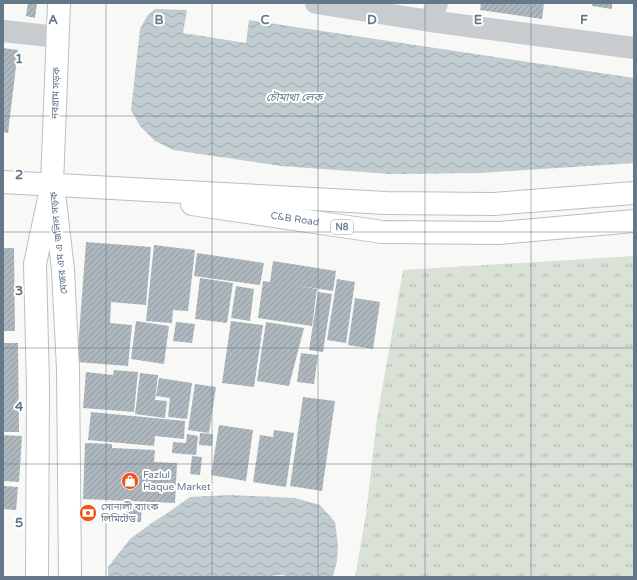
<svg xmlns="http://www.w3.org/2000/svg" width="637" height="580" font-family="'Varela Round','Noto Sans Bengali',sans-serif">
  <defs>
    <pattern id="grass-tufts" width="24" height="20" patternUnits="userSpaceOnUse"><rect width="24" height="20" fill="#dae1d6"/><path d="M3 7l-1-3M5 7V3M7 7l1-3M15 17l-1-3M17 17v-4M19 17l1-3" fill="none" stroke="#b4bbb3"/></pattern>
    <pattern id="water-waves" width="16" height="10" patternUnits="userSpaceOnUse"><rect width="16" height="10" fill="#c1ccd1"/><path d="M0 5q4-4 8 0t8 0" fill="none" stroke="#a0aaaf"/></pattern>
    <pattern id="building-hatch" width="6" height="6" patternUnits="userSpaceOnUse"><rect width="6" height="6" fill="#aeb7bd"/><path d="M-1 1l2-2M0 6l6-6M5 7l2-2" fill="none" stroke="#919a9f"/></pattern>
  </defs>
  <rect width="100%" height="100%" fill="#f8f9f6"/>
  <path fill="url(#grass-tufts)" d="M634,256V577H355L366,514L377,418L403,270Z"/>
  <g fill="url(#water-waves)">
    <path d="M155,9L187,10L183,33L246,43L249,20L634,78V163L480,173L390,174L281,166L173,150L155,141L140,126L131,110L140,29L147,16Z"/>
    <path d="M230,495L295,498L320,505L335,522L338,546L337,561L333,576L294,577L281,575L259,577H108V567L130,539L153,522L166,514L190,497Z"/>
  </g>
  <g fill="url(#building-hatch)">
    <path d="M28,3H37L35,18L26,16Z"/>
    <path d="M481,3H544L542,19L480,10Z"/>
    <path d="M592,3H612V9L592,6Z"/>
    <path d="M3,48L18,50L8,133L3,132Z"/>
    <path d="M86,242L151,247L146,305L111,302L110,323L132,325L128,366L77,362Z"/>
    <path d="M154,245L195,250L188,311L173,310L172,323L146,321Z"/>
    <path d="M3,248H14L15,331H3Z"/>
    <path d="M197,253L264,263L260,285L194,276Z"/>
    <path d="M273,261L336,271L333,291L294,285L317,289L312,326L258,318L263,281L270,282Z"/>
    <path d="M200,278L233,283L227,323L195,319Z"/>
    <path d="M337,279L355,282L346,343L327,340Z"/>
    <path d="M236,286L254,289L250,321L231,318Z"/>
    <path d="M318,292L332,294L323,352L309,350Z"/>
    <path d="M355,298L380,302L373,349L348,345Z"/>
    <path d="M136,321L169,326L164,364L131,359Z"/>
    <path d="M231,321L263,325L254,387L222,383Z"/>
    <path d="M176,322L195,324L192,343L173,341Z"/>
    <path d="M266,322L304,328L289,386L257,381Z"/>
    <path d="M3,343H18L19,432H3Z"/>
    <path d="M301,353L318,355L314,384L297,382Z"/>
    <path d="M114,370L138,372L134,412L83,408L86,372L113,375Z"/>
    <path d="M140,373L158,375L155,400L167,401L165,418L135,414Z"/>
    <path d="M159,378L192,383L187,419L168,417L170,398L156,396Z"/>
    <path d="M195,384L216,387L209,433L188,430Z"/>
    <path d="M303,397L335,401L322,491L290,486Z"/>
    <path d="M91,412L185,421L184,439L155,436L154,446L88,440Z"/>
    <path d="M219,425L253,430L246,481L211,475Z"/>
    <path d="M274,430L294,433L286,487L253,482L260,435L273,437Z"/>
    <path d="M200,433L213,434L212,446L199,445Z"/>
    <path d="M187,434L198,436L196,455L172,453L173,442L186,443Z"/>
    <path d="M3,435L22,436L19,482L3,481Z"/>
    <path d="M85,443L112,444V448L155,450L154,462L177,463L175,503L83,499Z"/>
    <path d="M192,456L202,457L200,475L190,474Z"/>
    <path d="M4,486L18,487L16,510L3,509Z"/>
    <path d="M126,502L142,503L141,522L126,521Z"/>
  </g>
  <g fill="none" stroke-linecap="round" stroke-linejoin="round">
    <defs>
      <path id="secondary" d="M52,184L59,3"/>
      <g id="primary">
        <path d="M55,201L63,270L68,369L70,577"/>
        <path d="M37,577L38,387L35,264L52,184"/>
      </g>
      <g id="trunk">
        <path d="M3,182L386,203L493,204L634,193"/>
        <path id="s1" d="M192,204L382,232L499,233L634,221"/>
      </g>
    </defs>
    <use href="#secondary" stroke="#babfc4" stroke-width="24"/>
    <use href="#primary" stroke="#bbbfc3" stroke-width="24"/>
    <use href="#trunk" stroke="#babec1" stroke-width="24"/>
    <g stroke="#c8cccf" stroke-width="22">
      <path d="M316,3L430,21L634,48"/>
      <path d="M430,21L437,3"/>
      <path d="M3,31L58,37"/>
    </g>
    <use href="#secondary" stroke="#fff" stroke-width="22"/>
    <use href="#primary" stroke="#fff" stroke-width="22"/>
    <use href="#trunk" stroke="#fff" stroke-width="22"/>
  </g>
  <path fill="none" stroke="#657889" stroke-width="1" stroke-opacity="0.55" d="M106,3V577M212,3V577M318,3V577M425,3V577M531,3V577M3,116H634M3,232H634M3,348H634M3,464H634"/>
  <defs>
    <symbol id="shop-disc" viewBox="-11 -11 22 22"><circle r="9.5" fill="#f0541e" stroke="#fff"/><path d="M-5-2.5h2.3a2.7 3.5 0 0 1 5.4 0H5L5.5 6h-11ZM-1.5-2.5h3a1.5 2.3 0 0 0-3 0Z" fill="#fff"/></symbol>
    <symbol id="bank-disc" viewBox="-11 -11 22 22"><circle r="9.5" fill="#f0541e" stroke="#fff"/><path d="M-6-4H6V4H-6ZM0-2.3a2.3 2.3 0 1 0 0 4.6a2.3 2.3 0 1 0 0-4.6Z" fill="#fff"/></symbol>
  </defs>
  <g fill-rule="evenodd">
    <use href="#shop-disc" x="120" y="471" width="20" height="20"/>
    <use href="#bank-disc" x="78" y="503" width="20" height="20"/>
  </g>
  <g text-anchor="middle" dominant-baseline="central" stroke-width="4" stroke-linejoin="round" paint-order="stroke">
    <rect fill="#fff" stroke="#93a0ac" stroke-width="1" x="331" y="220" width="22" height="14" rx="3"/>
    <g font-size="9" font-weight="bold" fill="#657889">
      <text x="342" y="227">N8</text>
    </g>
    <g font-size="10" fill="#657889" stroke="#fff">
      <text transform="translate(56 93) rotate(-88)">নবগ্রাম সড়ক</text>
      <text stroke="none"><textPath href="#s1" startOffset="104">C&amp;B Road</textPath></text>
      <text transform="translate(59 243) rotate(-96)">মেজর এম এ জলিল সড়ক</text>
    </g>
    <g font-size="10" fill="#657889" stroke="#fff" text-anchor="start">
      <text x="143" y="475">Fazlul<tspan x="143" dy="12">Haque Market</tspan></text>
      <text x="101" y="507">সোনালী ব্যাংক<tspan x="101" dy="12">লিমিটেড</tspan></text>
    </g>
    <g font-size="11" font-style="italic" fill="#617a84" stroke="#fff">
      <text x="294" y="97">চৌমাথা লেক</text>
    </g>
  </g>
  <g font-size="13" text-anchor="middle" font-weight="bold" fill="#657889" stroke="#fff" stroke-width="4" stroke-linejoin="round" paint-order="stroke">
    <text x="53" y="24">A</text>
    <text x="159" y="24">B</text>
    <text x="265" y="24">C</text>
    <text x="372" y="24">D</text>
    <text x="478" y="24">E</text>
    <text x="584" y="24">F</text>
    <text x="19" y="63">1</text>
    <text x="19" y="179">2</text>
    <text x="19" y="295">3</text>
    <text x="19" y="411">4</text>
    <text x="19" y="527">5</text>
  </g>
  <rect width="637" height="580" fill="none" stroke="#657889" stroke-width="8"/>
</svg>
